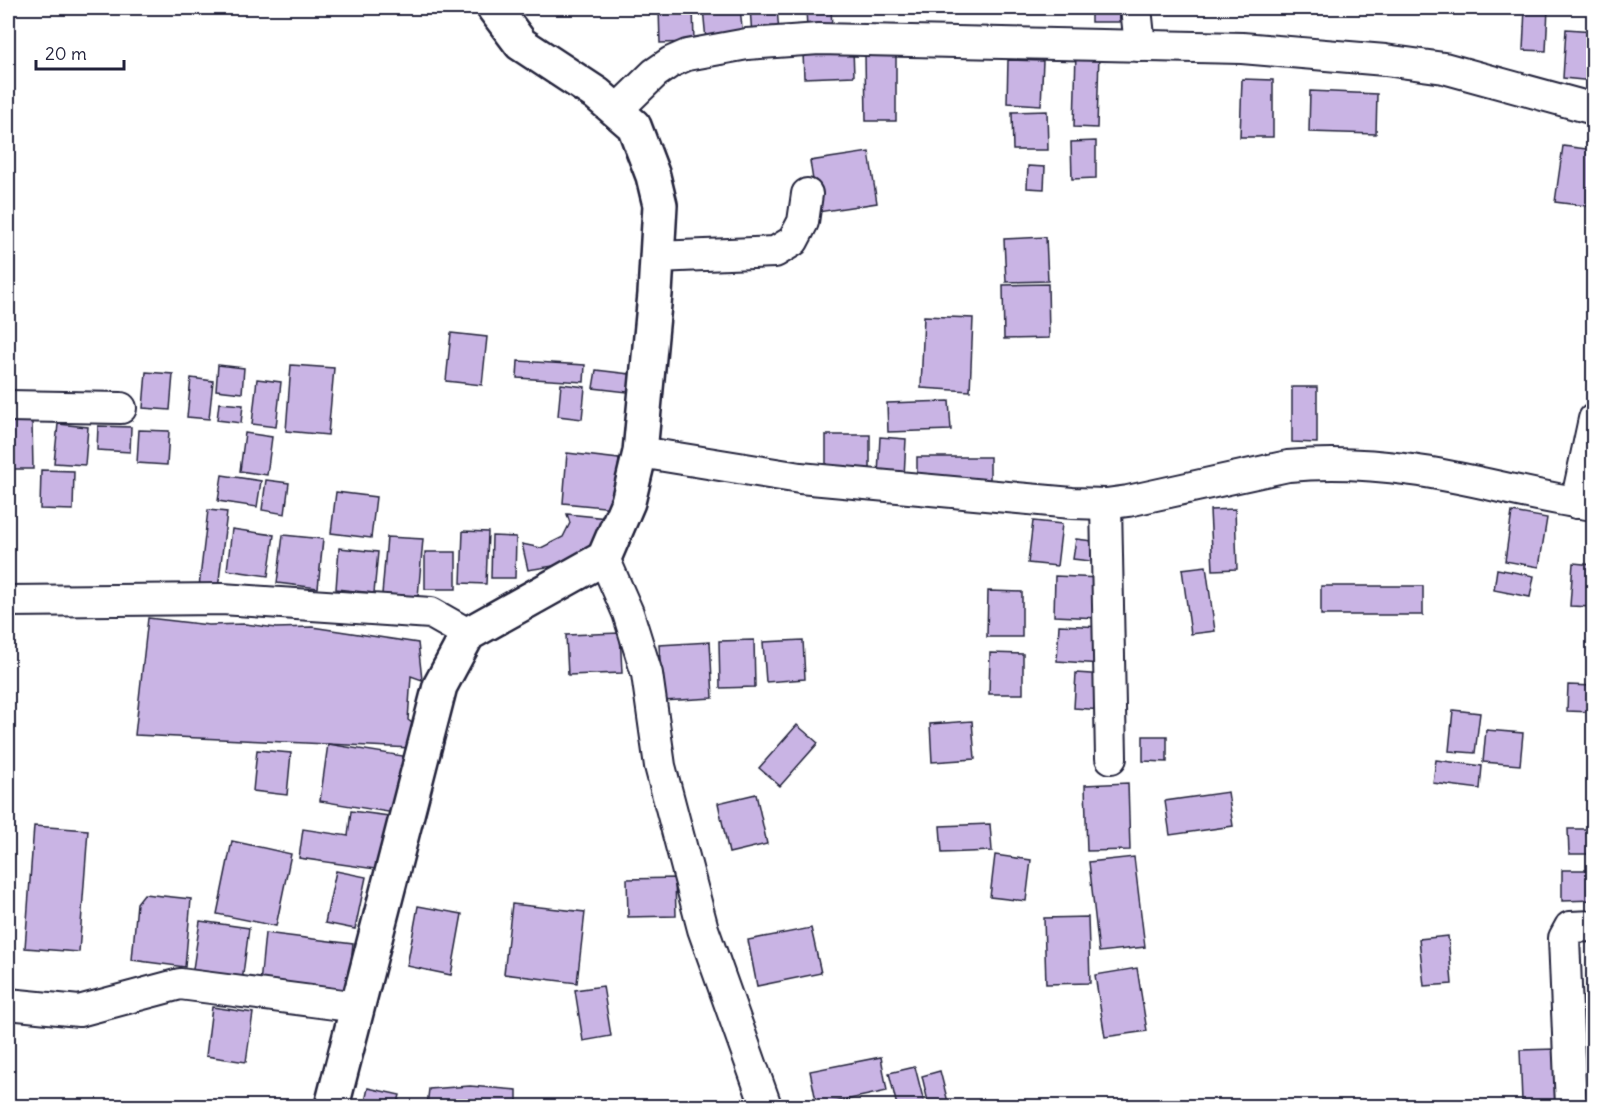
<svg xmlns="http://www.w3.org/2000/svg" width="1601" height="1114" font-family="Delius,sans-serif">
  <rect width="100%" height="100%" fill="#fff"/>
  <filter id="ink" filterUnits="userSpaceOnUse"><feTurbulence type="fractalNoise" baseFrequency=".0167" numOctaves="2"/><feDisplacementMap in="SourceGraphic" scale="12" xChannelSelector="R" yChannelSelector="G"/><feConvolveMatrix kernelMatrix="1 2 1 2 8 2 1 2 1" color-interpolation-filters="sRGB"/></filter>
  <g filter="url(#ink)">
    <g fill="#c9b4e4" stroke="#22223b" stroke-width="1.5">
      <path d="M659,8H693L694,42L660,43Z"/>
      <path d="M703,8H740L743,37L706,40Z"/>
      <path d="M750,8H777L779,33L752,35Z"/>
      <path d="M806,8H831L832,28L807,29Z"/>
      <path d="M1091,8H1119L1120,22H1091Z"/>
      <path d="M1525,8H1548L1546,51L1523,50Z"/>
      <path d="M1566,29L1594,31L1593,81L1563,78Z"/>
      <path d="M853,50L854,76L804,78L803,52Z"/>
      <path d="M1076,52L1099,53L1097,128L1074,127Z"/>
      <path d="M896,53V121H866L865,54Z"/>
      <path d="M1008,60L1043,61L1041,105L1007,103Z"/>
      <path d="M1242,79L1273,80V137H1240Z"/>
      <path d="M1310,91L1377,94L1376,134L1309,132Z"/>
      <path d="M1047,111L1048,150H1013L1012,112Z"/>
      <path d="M1096,141V178L1072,179L1071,142Z"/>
      <path d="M1563,146L1594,150V207L1555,202Z"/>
      <path d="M869,152L877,203L818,212L810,161Z"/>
      <path d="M1028,166L1045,167L1044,189L1027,188Z"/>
      <path d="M1046,237L1048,281L1006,282L1004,239Z"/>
      <path d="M1048,284L1049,338L1004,339L1003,285Z"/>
      <path d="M924,316L973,318L970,391L921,388Z"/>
      <path d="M451,333L487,337L482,385L446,381Z"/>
      <path d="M518,361L585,365L584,382L517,378Z"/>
      <path d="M218,365L244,368L242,393L216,390Z"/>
      <path d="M291,365L334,368L328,435L286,431Z"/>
      <path d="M596,370L638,375L636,393L593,388Z"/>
      <path d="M146,372L173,374L170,410L143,408Z"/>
      <path d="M191,378L213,381L209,419L187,417Z"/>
      <path d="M257,379L281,382L276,427L252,424Z"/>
      <path d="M561,384L585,387L582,419L558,416Z"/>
      <path d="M1292,387H1317V443L1292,442Z"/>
      <path d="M949,401L951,430L888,432L887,403Z"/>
      <path d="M219,403L243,405L241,423L217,420Z"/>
      <path d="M8,422H32L33,469H8Z"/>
      <path d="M58,424L88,427L85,465L54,463Z"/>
      <path d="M98,426L131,427L130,452L97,450Z"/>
      <path d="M139,430L169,431L167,465L137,463Z"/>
      <path d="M245,433L272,437L267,475L240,471Z"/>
      <path d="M826,435H870V475L826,474Z"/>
      <path d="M880,437L906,439L904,477L878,475Z"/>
      <path d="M567,453L619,459L614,508L563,503Z"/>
      <path d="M917,457H990V487L917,486Z"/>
      <path d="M41,470L74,471L73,510L40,509Z"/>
      <path d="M222,475L261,481L257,507L218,501Z"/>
      <path d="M266,480L289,483L285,514L262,510Z"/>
      <path d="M336,492L376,497L371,538L331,533Z"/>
      <path d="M1235,509L1237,569L1213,570L1210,510Z"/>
      <path d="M208,510L227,512L218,589L199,587Z"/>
      <path d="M1512,512L1547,518L1539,567L1505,561Z"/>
      <path d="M567,514L607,518L598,536L581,556L553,566L528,570L522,544L541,548L563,537L570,523Z"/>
      <path d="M1033,521L1062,524L1057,566L1028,563Z"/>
      <path d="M232,529L274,535L268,576L227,570Z"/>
      <path d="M463,531L488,532L486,584L461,583Z"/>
      <path d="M283,535L323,539L318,588L277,583Z"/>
      <path d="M492,536L516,537L515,578H491Z"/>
      <path d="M387,537L423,539L418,597L382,594Z"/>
      <path d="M1076,539L1101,542L1099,562L1073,559Z"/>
      <path d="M339,548L378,552L374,593L336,589Z"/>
      <rect x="425" y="552" width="31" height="37"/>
      <path d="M1573,563L1594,565V607L1570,606Z"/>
      <path d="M1206,566L1215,631L1191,634L1182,569Z"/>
      <path d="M1497,569L1534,576L1530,597L1494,590Z"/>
      <path d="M1055,576L1101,578L1100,618L1054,616Z"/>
      <rect x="1321" y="586" width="102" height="29"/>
      <path d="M988,591L1022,592V637H987Z"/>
      <path d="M148,618L209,625L245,624L276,628L312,627L418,643L422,680L411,676L408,720L420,729L412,748L135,735Z"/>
      <path d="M1059,625L1104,627L1102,664L1057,661Z"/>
      <path d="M620,633L622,673L568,675L566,635Z"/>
      <path d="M754,640L755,687L720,688L719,641Z"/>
      <path d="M803,640L805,679L766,682L763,642Z"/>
      <path d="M710,642L713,698L663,701L659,645Z"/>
      <path d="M990,653L1023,654V694H989Z"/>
      <path d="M1076,673L1105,675L1103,710L1074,708Z"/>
      <path d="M1568,685L1594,686V712L1567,711Z"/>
      <path d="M1453,710L1480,713L1475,753L1449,751Z"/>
      <path d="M972,721L975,759L932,762L930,724Z"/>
      <path d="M797,725L818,743L780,786L759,768Z"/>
      <path d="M1486,730L1523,733L1520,765L1483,762Z"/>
      <path d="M1591,732H1594V750H1589Z"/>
      <path d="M1143,736H1167V762L1143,761Z"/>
      <path d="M328,744L403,756L394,813L320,801Z"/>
      <path d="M257,750L291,753L287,795L253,791Z"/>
      <path d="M1436,760L1482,766L1480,789L1433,783Z"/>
      <path d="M1128,783L1130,850L1087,851L1085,785Z"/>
      <path d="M1228,792L1233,826L1170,835L1165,801Z"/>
      <path d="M756,794L767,844L729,853L718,803Z"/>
      <path d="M351,811L389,816L382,870L299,858L303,829L348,836Z"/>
      <path d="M990,824L992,851L942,853L940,826Z"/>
      <path d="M34,826L88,830L79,952L25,948Z"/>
      <path d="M1568,829H1594V854H1569Z"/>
      <path d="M232,841L291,854L276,926L217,914Z"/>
      <path d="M995,855L1031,860L1026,901L990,897Z"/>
      <path d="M1134,857L1145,947L1099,952L1089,862Z"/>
      <path d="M1562,870H1594V900L1562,901Z"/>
      <path d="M336,871L366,877L355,929L325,923Z"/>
      <path d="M675,878L676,916L628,917L627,879Z"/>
      <path d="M144,894L191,899L185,967L132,960L137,903Z"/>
      <path d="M512,904L585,912L577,983L504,974Z"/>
      <path d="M418,906L462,914L451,975L407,966Z"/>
      <path d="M1088,917L1090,983L1046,984L1044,918Z"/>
      <path d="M200,921L249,928L242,982L192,976Z"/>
      <path d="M811,928L821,973L757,986L748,940Z"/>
      <path d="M265,933L353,944L347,995L260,984Z"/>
      <path d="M1448,936L1452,984L1424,986L1419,939Z"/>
      <path d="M1137,968L1147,1031L1105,1037L1095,975Z"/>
      <path d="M603,986L611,1036L583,1041L575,990Z"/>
      <path d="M212,1007L253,1013L246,1062L206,1056Z"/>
      <path d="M1556,1049V1100L1522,1101L1520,1050Z"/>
      <path d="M881,1057L887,1091L817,1106L810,1071Z"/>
      <path d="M915,1067L925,1106H897L889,1073Z"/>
      <path d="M940,1071L949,1106H929L922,1076Z"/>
      <path d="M470,1086L517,1090V1106H427L429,1089Z"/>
      <path d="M368,1088L400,1095L397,1106H364Z"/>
    </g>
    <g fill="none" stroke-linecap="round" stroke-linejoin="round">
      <defs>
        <g id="street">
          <path d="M1136,8L1140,46"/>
          <path d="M617,110L655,73L671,62L687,55L747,44L819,39L1242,48L1385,60L1444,68L1594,109"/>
          <path d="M657,257L775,252L793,241L803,222L807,194"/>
          <path d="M8,406L121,408"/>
          <path d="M640,452L800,478L1072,503L1106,504L1128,501L1288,466C1329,462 1371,464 1412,470C1473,478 1532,497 1594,505"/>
          <path d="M1576,503L1594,419"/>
          <path d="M1106,504L1111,758"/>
          <path d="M604,558L628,613L647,674L660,766L703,929L766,1106"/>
          <path d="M8,601L222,599L431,613L468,634"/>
          <path d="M8,1004L79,1011L180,984L358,1007"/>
          <path d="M1571,1106L1564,938L1570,927L1594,926"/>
        </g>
        <path id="secondary" d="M332,1106L440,686L468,634L604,558L628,502L640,452L655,294L660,205L653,176L634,126L597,94L521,44L494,8"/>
      </defs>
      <use href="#street" stroke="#22223b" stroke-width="34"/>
      <use href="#secondary" stroke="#22223b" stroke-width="38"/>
      <use href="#street" stroke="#fff" stroke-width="30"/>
      <use href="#secondary" stroke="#fff" stroke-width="33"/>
    </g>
  </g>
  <rect width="1601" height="1114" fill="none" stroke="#fff" stroke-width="30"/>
  <rect x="15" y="15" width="1571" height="1084" fill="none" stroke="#22223b" stroke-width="2" filter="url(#ink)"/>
  <path d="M36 60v9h88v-9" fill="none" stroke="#22223b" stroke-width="3"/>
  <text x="45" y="60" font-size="18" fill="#22223b" stroke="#ffffff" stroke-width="4.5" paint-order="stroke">20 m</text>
</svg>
